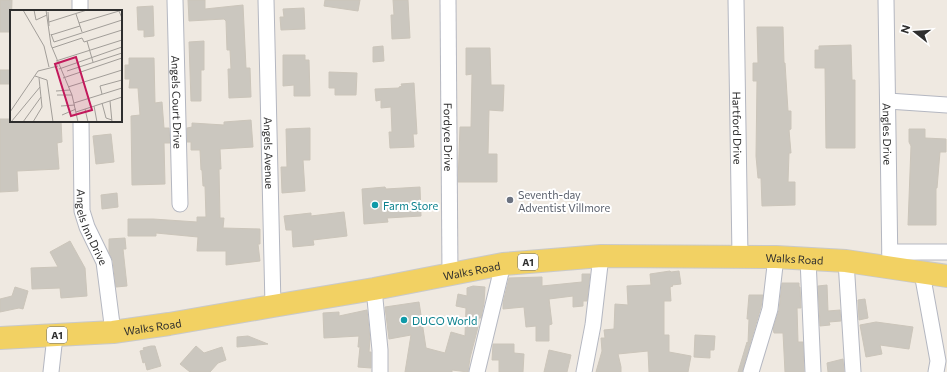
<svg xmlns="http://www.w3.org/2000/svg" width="947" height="372" font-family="Commissioner,sans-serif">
  <rect width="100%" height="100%" fill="#efe9e1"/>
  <g fill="#cbc7bf" stroke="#cbc5ba">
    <path d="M0,0H12L11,32H0Z"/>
    <path d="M188,0H205V9L243,5L246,68H250L251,97L229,98L228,69H231L230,50H227L226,21L224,19L189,21Z"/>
    <path d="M325,0H360L358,11L324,6Z"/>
    <path d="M393,0H408L410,38L392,39L391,15H394Z"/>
    <path d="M153,6L154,36L144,37V30H138L137,7Z"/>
    <path d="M304,8L305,29L281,30L280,17H284L283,9Z"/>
    <path d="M757,27H783L784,63H785L788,111H791V129L789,130L791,153H789L788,182H795V205L762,206L761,178H758L756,156L757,81H753V63H758Z"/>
    <path d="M204,41V70H201V101H191L189,42Z"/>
    <path d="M851,45L852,80H855V148H826L825,68H815V50H819V46Z"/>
    <path d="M383,46L384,61L373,62V47Z"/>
    <path d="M466,48H490L491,85H504L503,111L489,110L488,154H497V182H458L460,127H471L472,74L466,75Z"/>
    <path d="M283,55H305V60H309L310,96H294V85L283,86Z"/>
    <path d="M129,58H154L155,103L162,102L164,128H169L170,143H164L165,184L132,185L131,116L140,115L138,88H129L130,79H125V65H129Z"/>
    <rect x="0" y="70" width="11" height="14"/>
    <path d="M329,72L357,73L356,95H335V88H329Z"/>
    <path d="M414,83L417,134H413L414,147L390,148L389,132H392L391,107L381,108V100L376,101L375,89L399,88V87L402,86L401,84Z"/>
    <path d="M0,119H11V121H61L62,142L57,143L59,169L17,171L18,191L0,192Z"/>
    <path d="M251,120L253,147L220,149L221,169H219L220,218H224L223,228L260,229V244H258L260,261L226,265V251H197L198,237L156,233V236H128V219H153L197,222V217H206L205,186H203L202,170H201L200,150H191V142H187V128L192,127V123L224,125V122Z"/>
    <path d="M310,128V160H303L305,191L282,193L281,167H287L286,129Z"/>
    <path d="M909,129H925V138L946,139V152H940L937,188H936V225H908L911,146L909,142Z"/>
    <path d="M111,134L114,162L96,164L93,136Z"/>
    <path d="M385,187L386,189L420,187L421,216L387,218L388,222L364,224L362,189Z"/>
    <path d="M117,193L118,207L102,209L101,195Z"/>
    <path d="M344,212L347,236L313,240L314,245L293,247L292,230H286L284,216L311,213V216Z"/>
    <path d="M125,238L126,249H123L127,286L116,287L113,261L109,252V239Z"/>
    <path d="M70,241L85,268L87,296L61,298L60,288L32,289L31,268L58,267L50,252Z"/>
    <path d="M670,271L671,272L679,271L681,284L672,285L673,286L670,287L671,301H664V335H669V352L691,356L688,372H649L648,351L618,354L621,367V372H596L602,351L601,338H605L604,330L614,329L615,304L628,305L627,286L651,285L650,274Z"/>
    <path d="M582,274H590L587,301H583V306L573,307V296L549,299L552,324L549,325V341H536V326L526,327L524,307L503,309V303L509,278L542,277V286L582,282Z"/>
    <path d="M782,283H799V287H800L801,308H797L798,342H803L804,372H785L783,333H774L773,329L779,310Z"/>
    <path d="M827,285L828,311L840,310L841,321L829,322L830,325L820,326L818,286Z"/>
    <path d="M473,286L485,287L484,303L481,318H479L478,327L470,358L468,372L452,370V372H405L411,335L389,339L385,307L419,302L426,348L445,353L451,332L465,336L466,308L456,306L458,294L467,296V288Z"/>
    <path d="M15,287L28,291L23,309L19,308L0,312V299L12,296Z"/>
    <path d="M749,295H763L761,307L742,372H738L747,342L748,343L749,319H747Z"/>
    <path d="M865,299L868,318L859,320L858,300Z"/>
    <path d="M367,310L370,339L369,352H371V368L358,367L360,347H358L359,336L324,338L323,313L339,312V316Z"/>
    <path d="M876,322L913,327L909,349L880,345L882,354L866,357L860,325Z"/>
    <path d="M695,335L715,336L714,350H710V358L694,357Z"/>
    <path d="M248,336L268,344L237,347V337Z"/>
    <path d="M493,344H514V353L524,354L523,372H499V360H492Z"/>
    <path d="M151,346H155L161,366L147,370L145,362L143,363L140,351L144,350L143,348Z"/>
    <path d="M196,346L204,353L222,347L226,360L218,363L210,372H190L180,364Z"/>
    <path d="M549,350L571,355L567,372H544Z"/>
    <path d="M843,359L844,372H828L827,363Z"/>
  </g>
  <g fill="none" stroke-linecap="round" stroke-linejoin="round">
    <defs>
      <g id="minor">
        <path d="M80,0V11"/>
        <path id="s1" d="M175,0L180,204"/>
        <path id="s2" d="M266,0L273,306"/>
        <path id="s3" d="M448,0L450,275"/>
        <path id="s4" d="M736,0L740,256"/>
        <path id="s5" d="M886,0L890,268"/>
        <path d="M888,101L947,105"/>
        <path id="s6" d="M81,121L82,211L87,227L104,262L113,332"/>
        <path d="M890,252H947"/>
        <path d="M808,259L813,372"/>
        <path d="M846,261L853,372"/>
        <path d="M922,273L938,361L936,372"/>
        <path d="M374,289L380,350V372"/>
        <path d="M51,372L55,336"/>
        <path d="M477,372L503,264"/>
        <path d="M584,372L593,325L601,256"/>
        <path d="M751,372L770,309L776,257"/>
      </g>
      <g id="primary">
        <path id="s7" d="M0,338L113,332L169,324L273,306L374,289L503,264L601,256L776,257L846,261L947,276"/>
      </g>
    </defs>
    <use href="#minor" stroke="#b4b7c1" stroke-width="17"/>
    <use href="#primary" stroke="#c9c9c9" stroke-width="24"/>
    <use href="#minor" stroke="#fff" stroke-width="15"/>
    <use href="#primary" stroke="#f2d163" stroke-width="22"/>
  </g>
  <circle fill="#6b7280" stroke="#fff" stroke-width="1.5" cx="510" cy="200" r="4"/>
  <g fill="#0f9aa8" stroke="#fff" stroke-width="1.5">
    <circle cx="375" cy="205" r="4"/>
    <circle cx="404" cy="320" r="4"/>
  </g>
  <g text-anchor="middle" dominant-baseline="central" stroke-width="4" stroke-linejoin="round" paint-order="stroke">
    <g fill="#fff" stroke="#6d6d6d" stroke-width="1">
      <rect x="518" y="254" width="20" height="16" rx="3"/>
      <rect x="47" y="327" width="20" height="16" rx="3"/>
    </g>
    <g font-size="10" font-weight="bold" fill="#2e2e2e">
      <text x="528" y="262">A1</text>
      <text x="57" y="335">A1</text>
    </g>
    <g font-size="11" fill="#2e2e2e" stroke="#fff">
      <text stroke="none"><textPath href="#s1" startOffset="102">Angels Court Drive</textPath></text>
      <text stroke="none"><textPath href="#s4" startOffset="128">Hartford Drive</textPath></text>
      <text stroke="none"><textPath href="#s5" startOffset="134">Angles Drive</textPath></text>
      <text stroke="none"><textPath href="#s3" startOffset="137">Fordyce Drive</textPath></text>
      <text stroke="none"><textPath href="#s2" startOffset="153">Angels Avenue</textPath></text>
      <text stroke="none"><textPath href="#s6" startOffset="108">Angels Inn Drive</textPath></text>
      <text stroke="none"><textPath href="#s7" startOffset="801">Walks Road</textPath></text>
      <text stroke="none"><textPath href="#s7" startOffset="477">Walks Road</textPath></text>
      <text stroke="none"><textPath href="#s7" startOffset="153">Walks Road</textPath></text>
    </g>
    <g font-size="11" fill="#5b616d" stroke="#fff" text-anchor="start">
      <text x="518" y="194">Seventh-day<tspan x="518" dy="13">Adventist Villmore</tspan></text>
    </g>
    <g font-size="11" fill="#0d838f" stroke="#fff" text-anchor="start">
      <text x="383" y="205">Farm Store</text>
      <text x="412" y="320">DUCO World</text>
    </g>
  </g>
  <g transform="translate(10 10)">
    <rect width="112" height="112" fill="#efe9e1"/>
    <path fill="none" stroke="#a29e99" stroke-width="1" d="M13,0L34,36L39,57M24,0L26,10L37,5M36,0L41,35L62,85L68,112M38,2L39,16M66,4L72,22M39,12L77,0M69,13L109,1L112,8M41,24L44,32L112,10M41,25L70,16M77,31L83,52M42,38L72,28L74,32L112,20M46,51L112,30M49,59L112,37M57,61L112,43M25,66L37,70L43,112M53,68L112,48M58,77L112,60M46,81L60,80M92,84L90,76L112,70M47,85H62M100,91L102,112M64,93L112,78M92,93L96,108L102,110M51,96L65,95M84,96L87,112M75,99L78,112M0,102L28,61L48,56M66,102L112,87M52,105L66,99M1,112L30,77M13,112L31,87M23,112L32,97L29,68"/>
    <path fill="#c2185b" fill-opacity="0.15" stroke="#c2185b" stroke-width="2" d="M66,47L82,100L61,106L45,54Z"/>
    <rect width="112" height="112" fill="none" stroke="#2e2e2e" stroke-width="2"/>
  </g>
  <g transform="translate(915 32) rotate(287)" stroke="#ffffff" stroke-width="3" paint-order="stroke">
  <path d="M0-3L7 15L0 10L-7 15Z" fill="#2e2e2e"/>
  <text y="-6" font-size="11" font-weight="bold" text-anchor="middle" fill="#2e2e2e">N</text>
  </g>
</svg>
